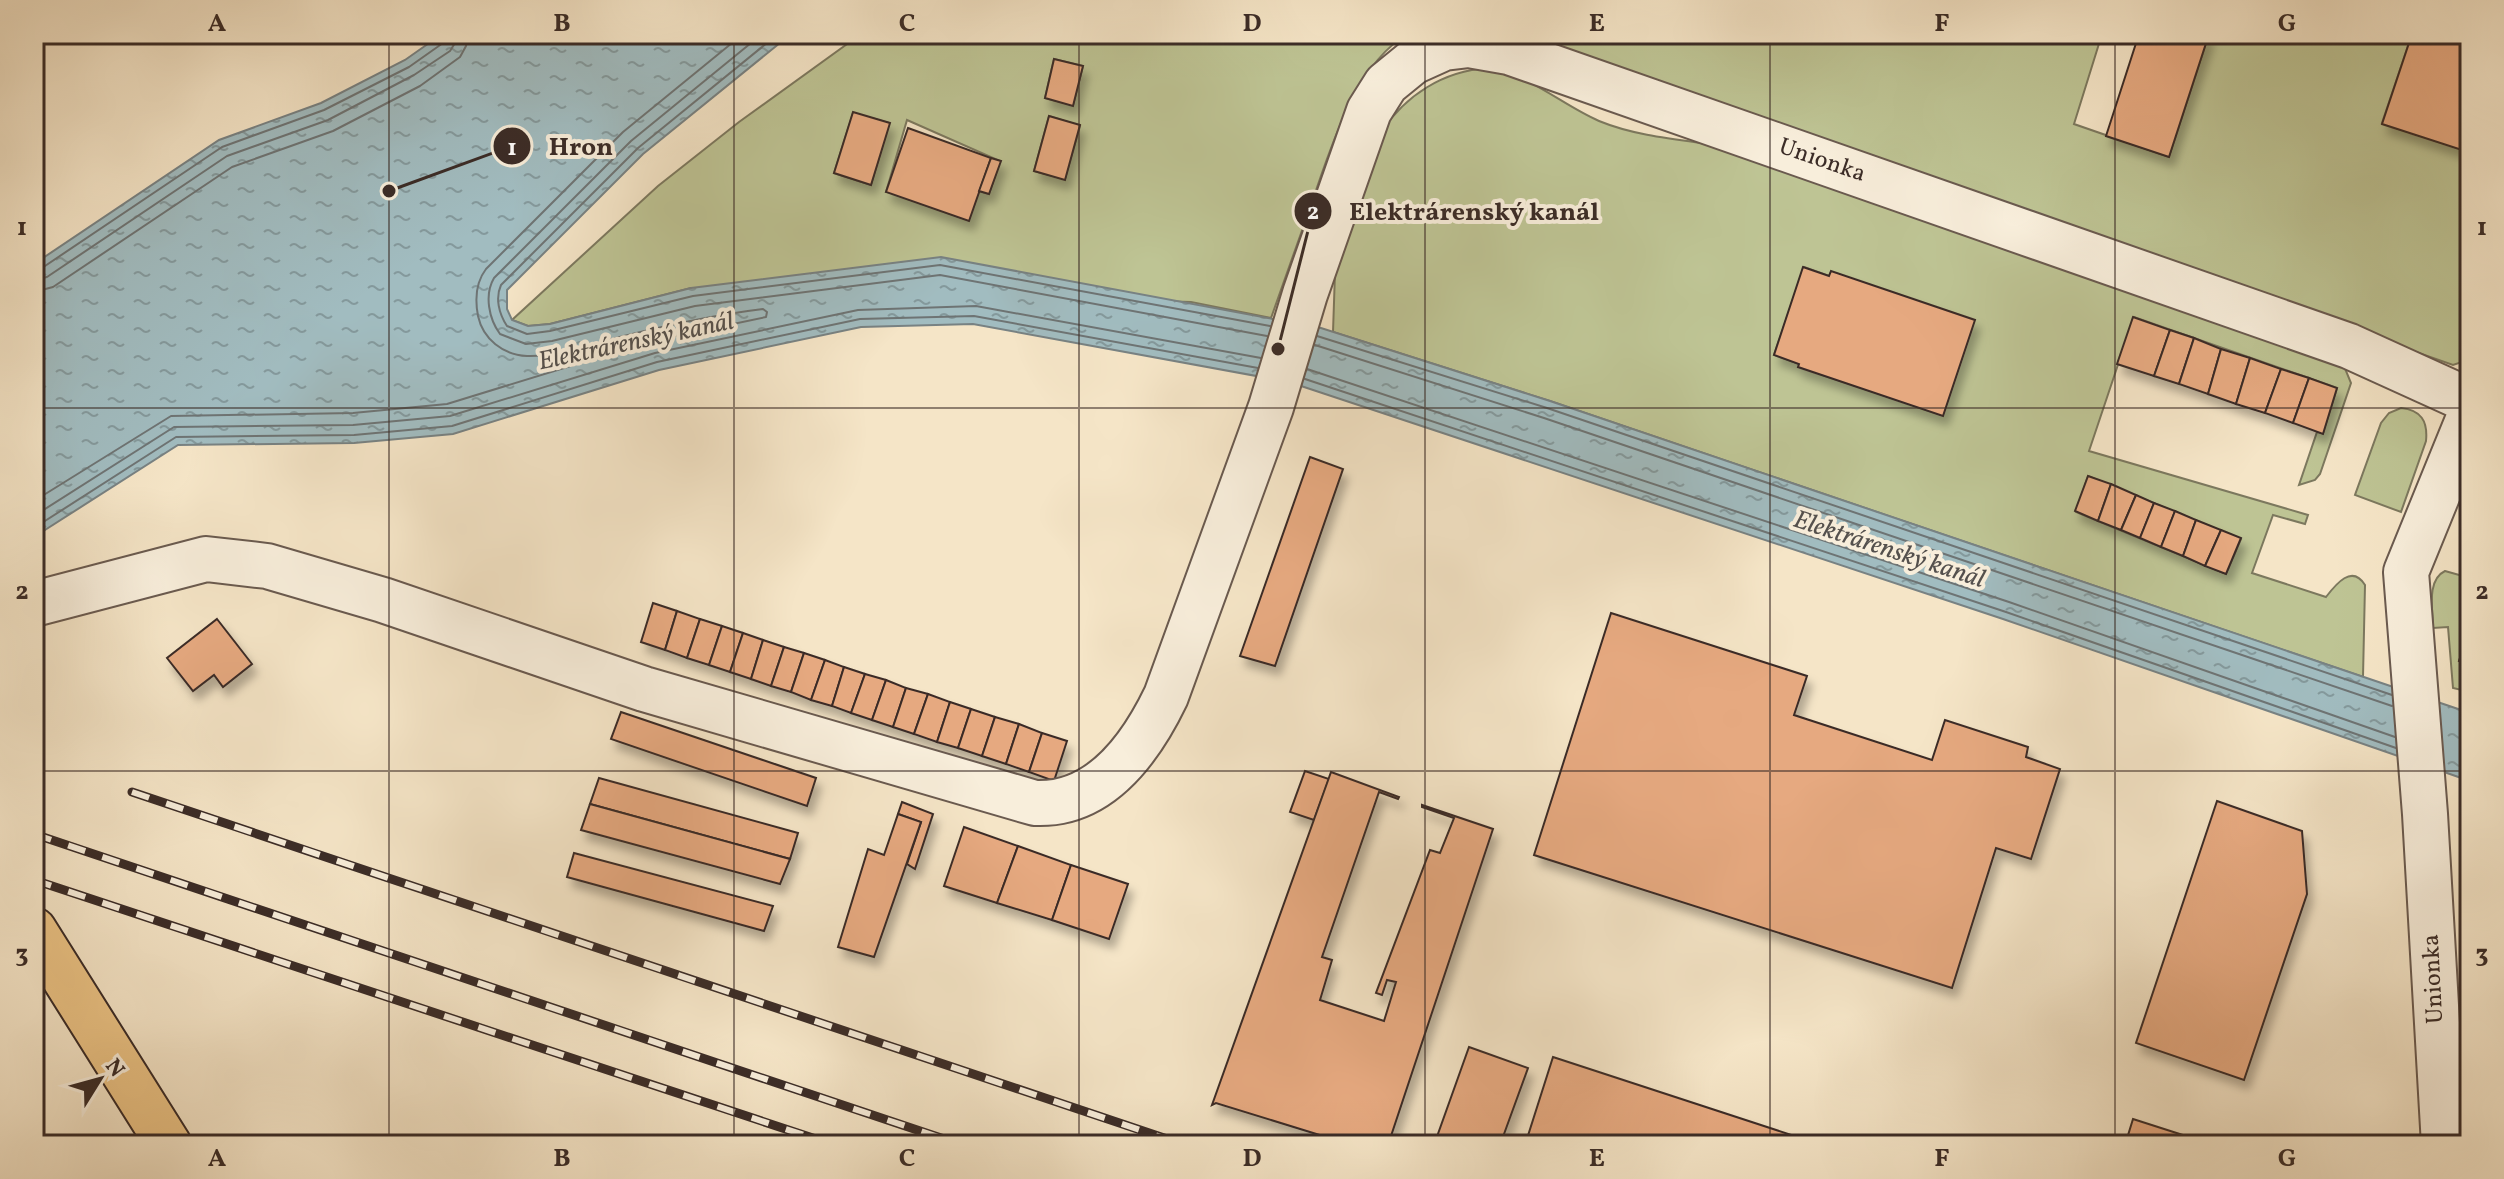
<svg xmlns="http://www.w3.org/2000/svg" width="2504" height="1179" font-family="Vollkorn,serif">
  <defs>
    <pattern id="water-ripples" width="26" height="14" patternUnits="userSpaceOnUse" patternTransform="scale(2)"><rect width="26" height="14" fill="#a1bcc0"/><path d="M2 4q2-2 4 0t4 0M15 11q2-2 4 0t4 0" fill="none" stroke="#84999c"/></pattern>
    <filter id="shadow"><feDropShadow dx="5" dy="9" stdDeviation="4" flood-color="#0004"/></filter>
  </defs>
  <rect width="100%" height="100%" fill="#f5e5c7"/>
  <filter id="stains"><feTurbulence type="fractalNoise" baseFrequency=".0025" numOctaves="4"/><feColorMatrix values="0 0 0 0 .2 0 0 0 0 .09 0 0 0 0 .02 0 0 0 .5 -.17"/></filter>
  <radialGradient id="worn" r=".72"><stop offset=".6" stop-color="#630" stop-opacity="0"/><stop offset="1" stop-color="#630" stop-opacity=".3"/></radialGradient>
  <g fill="#bec494" stroke="#7c785e" stroke-width="2" fill-rule="evenodd">
    <path d="M861,34H1408C1354,64 1329,154 1310,208C1297,245 1284,282 1271,318L1191,302L691,288L550,324L528,326L512,320L658,186L739,122ZM1054,59L1083,66L1073,105L1045,98ZM853,113L889,123L871,185L834,173ZM1049,116L1080,126L1065,179L1034,171ZM907,120L1000,161L989,194L979,191L886,192Z"/>
    <path d="M1507,34H2102L2074,124L2169,157L2209,34H2412L2382,123L2470,136V353L2465,361L2453,365Z"/>
    <path d="M1488,68C1529,74 1562,105 1599,121C1633,135 1672,139 1709,144L2344,366L2351,383L2320,474L2315,480L2299,485L2317,432L2323,433L2337,388L2134,317L2089,451L2308,515L2305,524L2273,515L2252,573L2326,597C2336,584 2352,564 2365,585L2363,677L1550,401L1333,332L1335,273L1381,132C1406,95 1443,71 1488,68ZM1804,267L1829,276L1831,272L1799,364L1774,355ZM2088,476L2241,539L2226,574L2076,512Z"/>
    <path d="M2401,408C2421,410 2428,421 2426,441L2401,512L2355,495L2381,423L2389,413Z"/>
    <path d="M2445,571L2470,578V629L2459,661L2470,666V692L2453,688L2448,627L2433,628C2433,611 2426,580 2445,571Z"/>
  </g>
  <path fill="url(#water-ripples)" stroke="#788283" stroke-width="2" d="M442,34H791L643,154L507,290V309L512,320L528,326L550,324L691,288L941,257L1321,328L1550,401L2470,713V781L2003,619L1289,382L973,324L861,327L659,370L453,434L354,443L178,445L34,537V264L219,140L321,103L405,60Z"/>
  <g fill="none" stroke-linecap="round" stroke-linejoin="round">
    <g stroke="#6e7474" stroke-width="2">
      <path d="M762,34L631,141L494,278C484,295 489,319 500,334L526,344L552,341L695,306L940,275L1267,336"/>
      <path d="M778,34L638,148L501,285C495,298 499,314 507,326L527,334L550,331L693,296L940,265L1270,326"/>
      <path d="M34,270L42,268L222,147L324,110L409,67L443,43L446,34"/>
      <path d="M34,280L47,277L227,156L328,120L414,75L450,51L455,43L456,34"/>
      <path d="M34,292L53,287L232,167L333,131L420,86L460,57L466,46L468,34"/>
      <path d="M1317,336L1547,408L2392,695"/>
      <path d="M1315,345L1544,418L2392,706"/>
      <path d="M1307,369L2009,602L2395,737"/>
      <path d="M1305,379L2006,612L2396,748"/>
      <path d="M34,501L171,416L353,413L447,404L652,341L766,317L767,312L763,309C714,315 672,324 624,336C593,344 559,357 527,356C503,355 483,339 478,316C475,300 476,282 486,269L623,132L743,34"/>
      <path d="M34,516L174,427L353,425L450,416L655,353L858,310L976,306L1261,358"/>
      <path d="M34,528L176,437L354,435L452,426L657,362L860,319L974,316L1258,368"/>
    </g>
  </g>
  <g fill="#e6a980" stroke="#3b2c27" stroke-width="2" filter="url(#shadow)">
    <path d="M2139,34H2209L2169,157L2106,136Z"/>
    <path d="M2412,34H2470V136L2465,151L2382,124Z"/>
    <path d="M1054,59L1083,66L1073,106L1045,98Z"/>
    <path d="M853,112L890,123L871,185L834,173Z"/>
    <path d="M1049,116L1080,125L1065,180L1034,171Z"/>
    <path d="M908,128L991,158L969,221L886,192Z"/>
    <path d="M991,158L1001,161L989,194L979,191Z"/>
    <path d="M1803,267L1829,276L1831,271L1975,320L1943,416L1798,367L1799,364L1774,355Z"/>
    <path d="M2133,317L2170,330L2154,376L2117,364Z"/>
    <path d="M2170,330L2194,338L2179,384L2154,376Z"/>
    <path d="M2194,338L2221,349L2208,394L2179,384Z"/>
    <path d="M2221,349L2250,358L2236,404L2208,394Z"/>
    <path d="M2250,358L2281,369L2265,413L2236,404Z"/>
    <path d="M2281,369L2309,378L2293,423L2265,413Z"/>
    <path d="M2309,378L2337,388L2323,434L2293,423Z"/>
    <path d="M1310,457L1343,469L1275,666L1240,656Z"/>
    <path d="M2088,476L2111,484L2098,521L2075,511Z"/>
    <path d="M2111,484L2136,495L2121,530L2098,521Z"/>
    <path d="M2136,495L2154,503L2140,538L2121,530Z"/>
    <path d="M2154,503L2175,511L2161,547L2140,538Z"/>
    <path d="M2175,511L2196,520L2183,556L2161,547Z"/>
    <path d="M2196,520L2221,530L2205,566L2183,556Z"/>
    <path d="M2221,530L2241,538L2226,574L2205,566Z"/>
    <path d="M653,603L677,611L665,650L641,642Z"/>
    <path d="M677,611L700,619L687,658L665,650Z"/>
    <path d="M1611,613L1807,676L1794,715L1932,760L1945,720L2028,747L2026,757L2060,769L2031,859L1996,848L1952,988L1534,855Z"/>
    <path d="M217,619L252,664L223,687L214,675L193,691L167,658Z"/>
    <path d="M700,619L722,626L709,665L687,658Z"/>
    <path d="M722,626L743,633L730,672L709,665Z"/>
    <path d="M2470,629V666L2459,661Z"/>
    <path d="M743,633L763,640L751,679L730,672Z"/>
    <path d="M763,640L784,647L771,686L751,679Z"/>
    <path d="M784,647L804,653L791,692L771,686Z"/>
    <path d="M804,653L825,660L811,700L791,692Z"/>
    <path d="M825,660L844,667L832,706L811,700Z"/>
    <path d="M844,667L865,674L851,713L832,706Z"/>
    <path d="M865,674L886,680L872,720L851,713Z"/>
    <path d="M886,680L906,688L893,727L872,720Z"/>
    <path d="M906,688L928,694L914,734L893,727Z"/>
    <path d="M928,694L950,702L937,742L914,734Z"/>
    <path d="M950,702L971,709L958,748L937,742Z"/>
    <path d="M971,709L995,717L982,756L958,748Z"/>
    <path d="M621,712L816,778L807,806L611,739Z"/>
    <path d="M995,717L1019,724L1006,764L982,756Z"/>
    <path d="M1019,724L1042,733L1029,772L1006,764Z"/>
    <path d="M1042,733L1067,741L1054,781L1029,772Z"/>
    <path d="M1305,771L1329,779L1314,820L1290,812Z"/>
    <path d="M1331,772L1399,797L1398,799L1379,792L1322,957L1332,960L1320,1000L1384,1021L1396,982L1387,980L1382,995L1376,993L1430,850L1440,853L1454,818L1422,807V805L1493,829L1388,1145H1352L1216,1103L1212,1105Z"/>
    <path d="M599,778L798,833L790,859L590,804Z"/>
    <path d="M2217,801L2302,831L2307,894L2244,1080L2136,1043Z"/>
    <path d="M902,802L933,814L915,869L907,864L921,822L898,814Z"/>
    <path d="M590,804L790,859L780,884L581,830Z"/>
    <path d="M898,814L921,822L874,957L838,947L868,849L884,855Z"/>
    <path d="M964,827L1018,846L997,903L944,886Z"/>
    <path d="M1018,846L1071,865L1052,920L997,903Z"/>
    <path d="M574,853L773,906L764,931L567,877Z"/>
    <path d="M1071,865L1128,884L1109,939L1052,920Z"/>
    <path d="M1469,1047L1528,1068L1500,1145H1434Z"/>
    <path d="M1553,1057L1822,1145H1525Z"/>
    <path d="M2133,1119L2214,1145H2125Z"/>
  </g>
  <g fill="none" stroke-linecap="round" stroke-linejoin="round">
    <defs>
      <g id="minor">
        <path d="M34,604L206,559L267,566L383,600L644,689L1035,803C1100,806 1141,748 1166,696L1271,407L1305,294L1369,111L1386,84L1413,62L1444,48L1469,45L1509,52L2349,346L2470,401"/>
        <path d="M2444,1145L2425,814L2406,572L2470,415"/>
      </g>
      <path id="major" d="M34,930L169,1145"/>
    </defs>
    <use href="#minor" stroke="#6a5a4f" stroke-width="48"/>
    <use href="#major" stroke="#3b2c27" stroke-width="48"/>
    <use href="#minor" stroke="#f8eedb" stroke-width="44"/>
    <use href="#major" stroke="#eac284" stroke-width="44"/>
    <defs>
      <g id="rail">
        <path d="M132,792L1185,1145"/>
        <path d="M34,834L962,1145"/>
        <path d="M34,880L834,1145"/>
      </g>
    </defs>
    <use href="#rail" stroke="#3b2c27" stroke-width="9"/>
    <use href="#rail" stroke="#f8eedb" stroke-width="6" stroke-dasharray="18" stroke-linecap="butt"/>
  </g>
  <path fill="none" stroke="#3b2c27" stroke-width="2" stroke-opacity="0.55" d="M389,34V1145M734,34V1145M1079,34V1145M1425,34V1145M1770,34V1145M2115,34V1145M34,408H2470M34,771H2470"/>
  <g text-anchor="middle" dominant-baseline="central" stroke-width="8" stroke-linejoin="round" paint-order="stroke">
    <g font-size="24" fill="#3b2c27" stroke="#f8eedb">
      <text transform="translate(1822 161) rotate(19)">Unionka</text>
      <text transform="translate(2434 979) rotate(-93)">Unionka</text>
    </g>
    <g font-size="26" font-style="italic" fill="#54504d" stroke="#f8eedb">
      <text transform="translate(636 342) rotate(-12)">Elektrárenský kanál</text>
      <text transform="translate(1889 550) rotate(18)">Elektrárenský kanál</text>
    </g>
  </g>
  <path fill="none" stroke="#3b2c27" stroke-width="3" d="M389 191L512 146M1278 349L1313 211"/>
  <g fill="#3b2c27" stroke="#f8eedb" stroke-width="3">
    <circle cx="389" cy="191" r="8"/>
    <circle cx="1278" cy="349" r="8"/>
    <circle cx="512" cy="146" r="20"/>
    <circle cx="1313" cy="211" r="20"/>
  </g>
  <g font-size="24" text-anchor="middle" font-weight="bold" fill="#fff">
    <text x="512" y="155">1</text>
    <text x="1313" y="219">2</text>
  </g>
  <g font-size="26" text-anchor="middle" font-weight="bold" fill="#3b2c27" stroke="#f8eedb" stroke-width="8" stroke-linejoin="round" paint-order="stroke">
    <text x="581" y="155">Hron</text>
    <text x="1474" y="220">Elektrárenský kanál</text>
  </g>
  <rect width="2504" height="1179" fill="none" stroke="#f5e5c7" stroke-width="88"/>
  <g transform="translate(100 1079) rotate(53)" stroke="#f8eedb" stroke-width="6" paint-order="stroke">
  <path d="M0-6L14 30L0 20L-14 30Z" fill="#3b2c27"/>
  <text y="-12" font-size="22" font-weight="bold" text-anchor="middle" fill="#3b2c27">N</text>
  </g>
  <rect x="44" y="44" width="2416" height="1091" fill="none" stroke="#3b2c27" stroke-width="3"/>
  <g font-size="26" text-anchor="middle" font-weight="bold" fill="#3b2c27">
    <text x="217" y="31">A</text>
    <text x="562" y="31">B</text>
    <text x="907" y="31">C</text>
    <text x="1252" y="31">D</text>
    <text x="1597" y="31">E</text>
    <text x="1942" y="31">F</text>
    <text x="2287" y="31">G</text>
    <text x="22" y="235">1</text>
    <text x="2482" y="235">1</text>
    <text x="22" y="599">2</text>
    <text x="2482" y="599">2</text>
    <text x="22" y="962">3</text>
    <text x="2482" y="962">3</text>
    <text x="217" y="1166">A</text>
    <text x="562" y="1166">B</text>
    <text x="907" y="1166">C</text>
    <text x="1252" y="1166">D</text>
    <text x="1597" y="1166">E</text>
    <text x="1942" y="1166">F</text>
    <text x="2287" y="1166">G</text>
  </g>
  <rect width="100%" height="100%" filter="url(#stains)"/>
  <rect width="100%" height="100%" fill="url(#worn)"/>
</svg>
